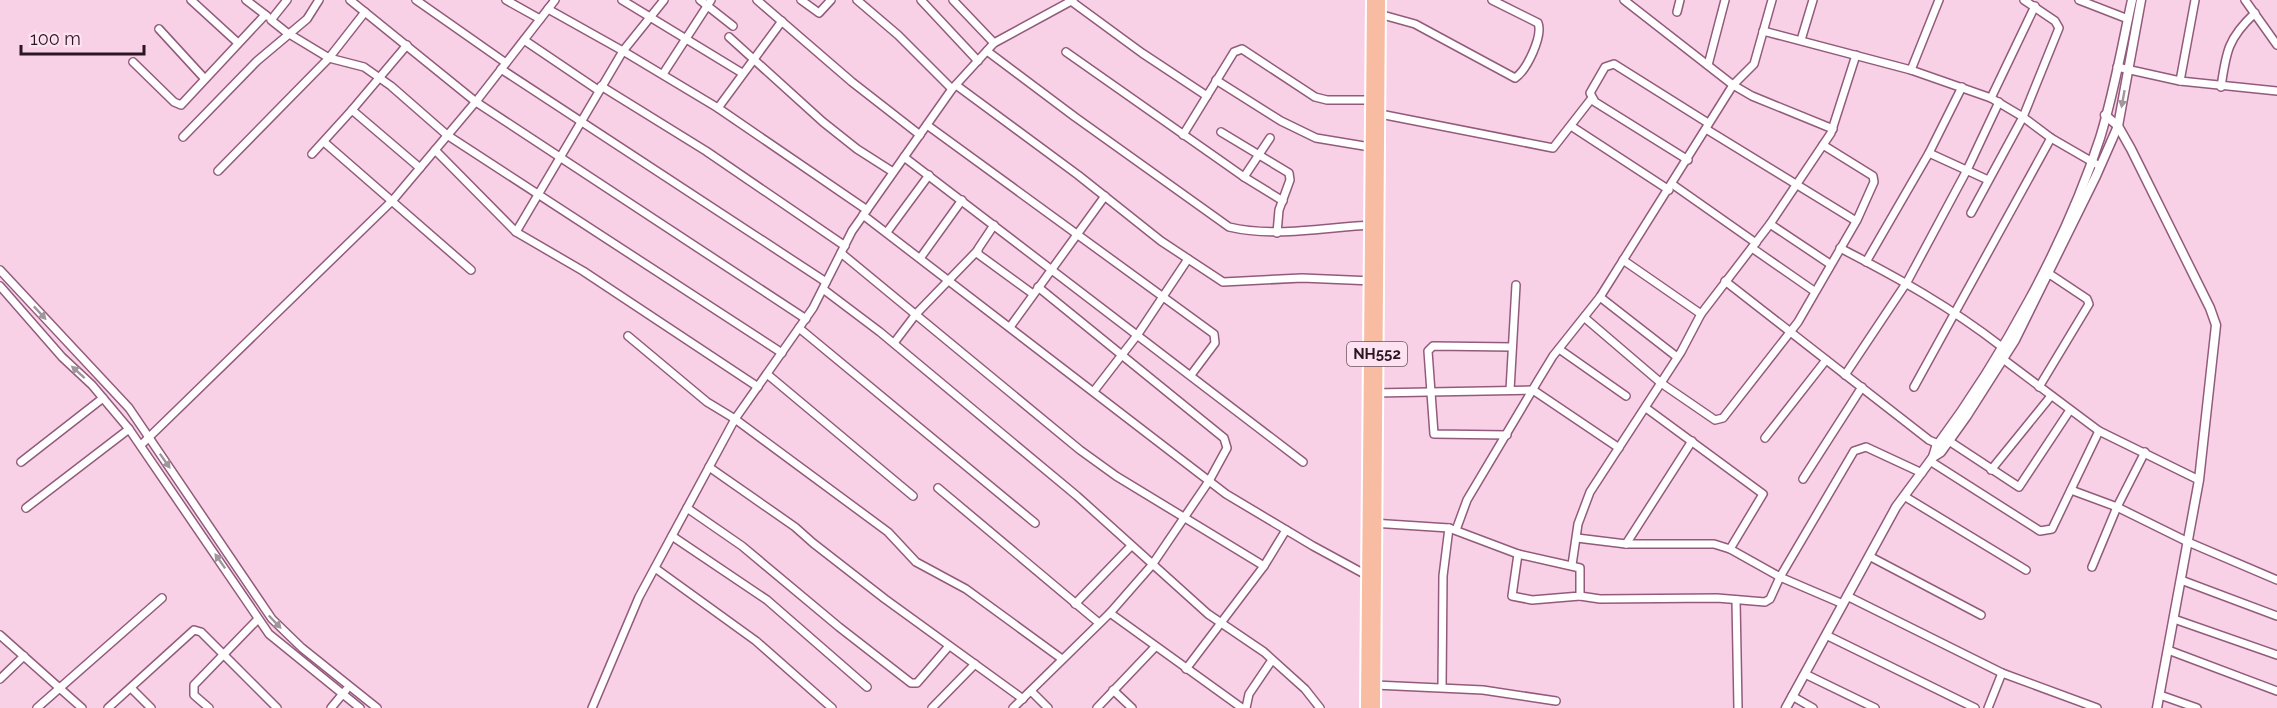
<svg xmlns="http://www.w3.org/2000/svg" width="2277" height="708" font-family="Raleway,sans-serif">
  <rect width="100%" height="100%" fill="#f8d1e6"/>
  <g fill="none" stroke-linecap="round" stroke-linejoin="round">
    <defs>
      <g id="minor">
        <path d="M191,0L238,43"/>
        <path d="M246,0L267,16"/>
        <path d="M287,0L271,20L286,32L329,58L364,67L391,86L447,135L782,353"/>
        <path d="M350,0L476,102L806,319"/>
        <path d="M416,0L506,63"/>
        <path d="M506,0L540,19"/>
        <path d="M622,0L742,73"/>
        <path d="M664,0L623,51L718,108L867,210"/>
        <path d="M700,0L733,26"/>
        <path d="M757,0L852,82L920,135"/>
        <path d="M801,0L819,13L831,0"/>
        <path d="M857,0L898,35L952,89"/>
        <path d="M921,0L978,61"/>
        <path d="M953,0L994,43"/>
        <path d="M1624,0L1733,85L1752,96L1833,129"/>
        <path d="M2079,0L2128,19"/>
        <path d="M2245,0L2277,45"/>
        <path d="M1071,1L1142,53L1207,96"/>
        <path d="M1677,12L1680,0"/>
        <path d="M1379,14L1415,24L1515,78C1527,70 1543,36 1538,23L1492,0"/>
        <path d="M159,29L204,78"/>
        <path d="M1763,31L1911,70L1991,98L2023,117L2051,138L2096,164"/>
        <path d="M729,37L823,122L857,149L893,172"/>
        <path d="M524,40L598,90"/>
        <path d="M1801,40L1813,0"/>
        <path d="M987,51L1075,117L1229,227C1276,238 1325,227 1373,225"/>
        <path d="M1066,52L1244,177"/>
        <path d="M133,62L174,102L181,105L265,15"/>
        <path d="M1708,65L1725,0"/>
        <path d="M2117,67L2180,81L2277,91"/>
        <path d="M501,69L826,282"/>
        <path d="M1911,70L1939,0"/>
        <path d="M663,74L711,0"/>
        <path d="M1216,80L1281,121L1316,138L1370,147"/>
        <path d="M2180,81L2195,0"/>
        <path d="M956,85L1078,175L1161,241L1223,282L1302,278L1373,281"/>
        <path d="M601,86L706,151L845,246"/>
        <path d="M2221,87C2226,52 2228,38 2255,13"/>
        <path d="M1991,98L2035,6"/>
        <path d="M718,108L782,21"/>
        <path d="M352,110L407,45"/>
        <path d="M1380,114L1553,148L1592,98"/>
        <path d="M927,125L1214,334L1215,343L1191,375"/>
        <path d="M1571,126L1669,190"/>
        <path d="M1706,129L1856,221"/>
        <path d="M1221,132L1289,173L1290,180L1279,210L1277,233"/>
        <path d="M1183,135L1234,52L1242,49L1315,97L1327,100H1371"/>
        <path d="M183,137L257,61L307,19L319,0"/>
        <path d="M1270,138L1244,177L1283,201"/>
        <path d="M324,142L471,270"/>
        <path d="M435,150L516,232L583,271L758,387"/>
        <path d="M1929,153L1988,180"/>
        <path d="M312,154L352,110L420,168"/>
        <path d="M904,157L1303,462"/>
        <path d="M1688,160L1595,102L1590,93L1605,67L1614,64L1708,123"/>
        <path d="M218,171L329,58L365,12"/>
        <path d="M1672,184L1756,243"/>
        <path d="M1971,213L2023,117L2059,28L2055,21L2024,0"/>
        <path d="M863,215L1226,494L1313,546L1370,577"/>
        <path d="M1770,224L1830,264"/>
        <path d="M994,225L978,249V254L1033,294"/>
        <path d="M516,232L623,51L548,9"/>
        <path d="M887,232L929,175"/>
        <path d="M1752,248L1814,291"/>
        <path d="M1840,248C1900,279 1949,306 2002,347"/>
        <path d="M841,253L1080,450L1116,476L1264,566"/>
        <path d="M921,257L962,200"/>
        <path d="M1623,260L1701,314"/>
        <path d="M1866,262L1929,153L1962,87"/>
        <path d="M0,270L129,408L272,619L302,648L377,708"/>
        <path d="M1725,281L1929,440L1938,444"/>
        <path d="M0,286L62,357L92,385L129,429L269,634L360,708"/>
        <path d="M823,289L880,332L1077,496L1208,614L1264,652L1305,689L1320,708"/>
        <path d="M1600,297L1677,357"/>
        <path d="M1585,318L1661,383L1715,420L1723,418L1798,322L1857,220L1874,182L1873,176L1823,145"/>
        <path d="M1010,327L1105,196"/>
        <path d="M799,328L1035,523"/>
        <path d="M628,336L707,402L735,419L888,532L916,562L966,589L1062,659"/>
        <path d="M894,343L916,314L977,251"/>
        <path d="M1559,349L1626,396"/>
        <path d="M1999,356L2099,431L2199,480"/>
        <path d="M767,374L913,496"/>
        <path d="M1845,375L1907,282L1967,170L1999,102"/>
        <path d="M1914,387L2051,138"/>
        <path d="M2039,387L2089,304L2087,299L2045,271"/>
        <path d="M1510,390L1516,285"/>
        <path d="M1094,391L1138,334L1188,259"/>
        <path d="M1374,393L1533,390L1619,448"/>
        <path d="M1646,408L1763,494L1730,549"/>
        <path d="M1507,435L1434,434L1428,351L1433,346L1512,347"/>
        <path d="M1765,438L1826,360"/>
        <path d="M1949,441L2019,487L2070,410"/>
        <path d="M141,445L393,200L478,99L555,0"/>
        <path d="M1930,461L2040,531L2052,529L2099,431"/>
        <path d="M21,462L103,398"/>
        <path d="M709,467L795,527L813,543L885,599L1023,699"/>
        <path d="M1991,470L2051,396"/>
        <path d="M1803,479L1862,387"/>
        <path d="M938,488L1099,623"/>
        <path d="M2071,490L2117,507L2188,542L2277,580"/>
        <path d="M1904,496L2026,570"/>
        <path d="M26,508L129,429"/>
        <path d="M687,508L742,546L839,627L911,683H917L949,646"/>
        <path d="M1372,523L1449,528L1518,554"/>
        <path d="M1456,530L1467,500L1539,379L1553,356L1600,297L1733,85L1754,64L1772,0"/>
        <path d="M672,536L767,600L867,687"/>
        <path d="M1577,538L1626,544H1714L1730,549L1780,577L1854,451L1866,447L1922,473"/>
        <path d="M1626,544L1692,441"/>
        <path d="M1518,554L1580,568V596L1532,600L1512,596Z"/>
        <path d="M1869,556L1981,615"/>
        <path d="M1572,565L1578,524L1590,492L1681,352L1701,314L1770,224L1831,133L1856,55"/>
        <path d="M2092,567L2117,507L2145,452"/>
        <path d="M655,568L756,641L832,708"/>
        <path d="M2181,580L2277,616"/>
        <path d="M1580,596L1600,599L1717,598L1765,602L1770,599L1780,577L1843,604"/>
        <path d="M1847,596L2002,673L2097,708"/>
        <path d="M1736,600L1738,708"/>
        <path d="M1075,604L1131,546"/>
        <path d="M1110,613L1242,708"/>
        <path d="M2174,619L2277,655"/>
        <path d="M0,635L82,708"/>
        <path d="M1826,635L1975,708"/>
        <path d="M2168,650L2277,691"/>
        <path d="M1186,669L1264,566L1286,530"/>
        <path d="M1805,674L1875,708"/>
        <path d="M0,679L24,656"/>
        <path d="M1375,685L1483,690L1556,701"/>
        <path d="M1442,687L1443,576L1449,528"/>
        <path d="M132,689L151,708"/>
        <path d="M1113,690L1132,708"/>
        <path d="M1031,691L1048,708"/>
        <path d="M2160,695L2197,708"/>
        <path d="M1792,696L1813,708"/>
        <path d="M37,708L162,598"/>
        <path d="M108,708L194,630L201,632L277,708"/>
        <path d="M209,708L194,695V685L258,619"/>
        <path d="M331,708L346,690"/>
        <path d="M592,708L639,597L735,419L813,308L852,231L952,89L994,43L1073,0"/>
        <path d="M932,708L975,664"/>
        <path d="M1013,708L1110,613L1152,565L1209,481L1227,448L1224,438L1038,287"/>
        <path d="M1097,708L1155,647"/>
        <path d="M1246,708L1249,694L1272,660"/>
        <path d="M1988,708L2002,673"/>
      </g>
      <g id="tertiary">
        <path d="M2105,115L2118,126L2131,149L2210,308L2216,325L2199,480L2157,708"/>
        <path d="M1933,457L1941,452L1966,417L2015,340L2096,176L2118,126L2141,0"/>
        <path d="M1786,708L1896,507L1933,457L1936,447C2002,358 2066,243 2100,138C2114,93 2122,46 2132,0"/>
      </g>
      <g id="trunk">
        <path d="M1366,708L1372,0"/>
        <path d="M1375,708L1380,0"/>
      </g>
    </defs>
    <use href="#minor" stroke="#925b7c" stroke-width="10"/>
    <use href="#tertiary" stroke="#925b7c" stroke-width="11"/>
    <use href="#trunk" stroke="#fff" stroke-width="14"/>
    <use href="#minor" stroke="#fff" stroke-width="7"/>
    <use href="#tertiary" stroke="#fff" stroke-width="8"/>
    <use href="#trunk" stroke="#f8bca2" stroke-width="10"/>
  </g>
  <defs><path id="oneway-solid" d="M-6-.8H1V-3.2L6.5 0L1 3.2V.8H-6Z" transform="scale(1.5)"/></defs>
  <g fill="#a0969c">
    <use href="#oneway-solid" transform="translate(2123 99) rotate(100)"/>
    <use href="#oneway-solid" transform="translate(40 313) rotate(47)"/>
    <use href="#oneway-solid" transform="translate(78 372) rotate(-138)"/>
    <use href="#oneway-solid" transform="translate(165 461) rotate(55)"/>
    <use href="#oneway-solid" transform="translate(220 561) rotate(-125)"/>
    <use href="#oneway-solid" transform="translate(275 622) rotate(46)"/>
  </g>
  <g text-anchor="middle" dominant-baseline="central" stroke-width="6" stroke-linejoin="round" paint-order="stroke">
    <rect fill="#fde3f1" stroke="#6b5462" stroke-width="1.5" x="1347" y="342" width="60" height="24" rx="4.5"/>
    <g font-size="15" font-weight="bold" fill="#2d1624">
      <text x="1377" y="354">NH552</text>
    </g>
  </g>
  <path d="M21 45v9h123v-9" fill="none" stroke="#2d1624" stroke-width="3"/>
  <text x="30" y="45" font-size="18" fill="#2d1624" stroke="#fde3f1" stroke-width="4.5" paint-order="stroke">100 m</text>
</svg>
